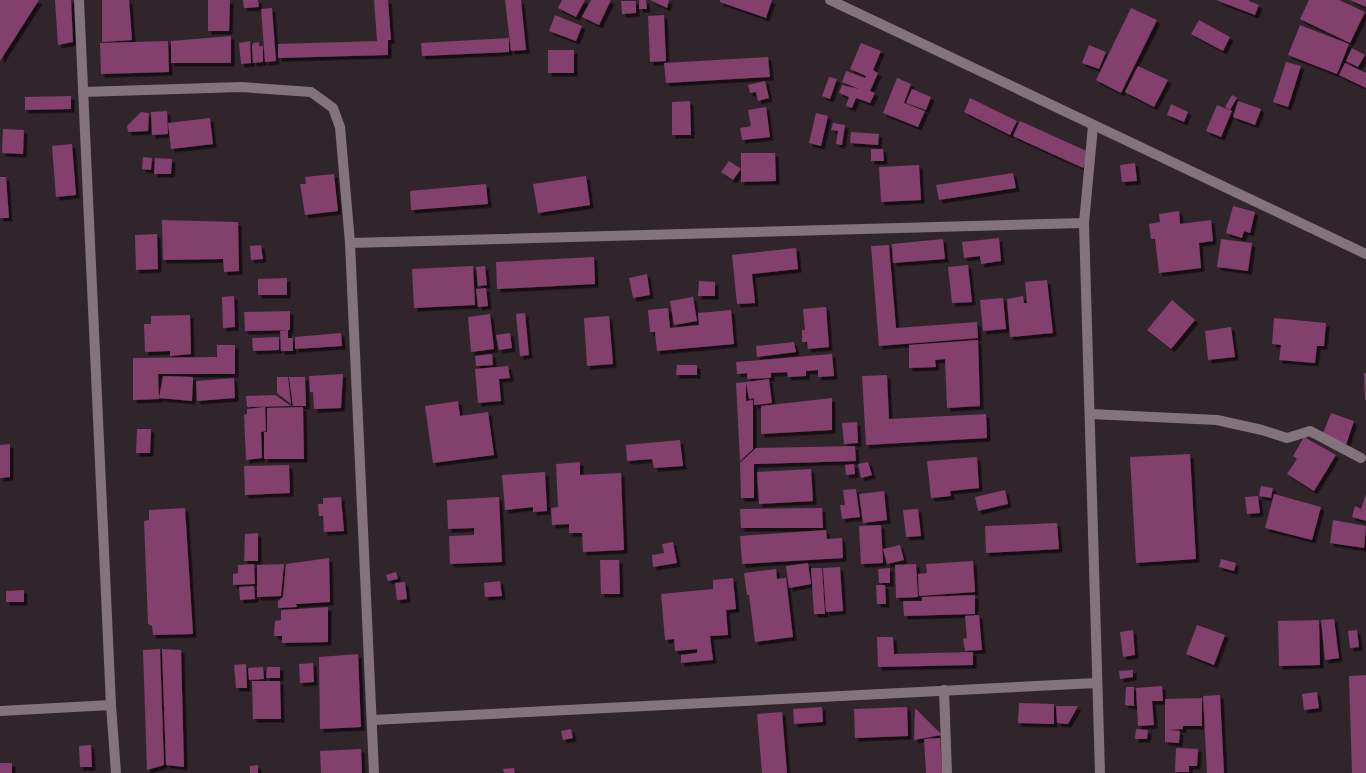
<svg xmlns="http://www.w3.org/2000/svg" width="1366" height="773" font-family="Merriweather,serif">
  <defs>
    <filter id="shadow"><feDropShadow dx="3.5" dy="3.5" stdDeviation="0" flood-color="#0009"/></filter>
  </defs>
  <rect width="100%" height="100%" fill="#31252c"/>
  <!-- building -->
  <g fill="#833f6c" filter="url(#shadow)">
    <polygon points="0,0 39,0 0,61"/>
    <polygon points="55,0 71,0 73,42 58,45"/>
    <polygon points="102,0 129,0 132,40 102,42"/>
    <polygon points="208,0 230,0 229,31 208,31"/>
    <polygon points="243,0 258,0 259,7 244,8"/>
    <polygon points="374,0 388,0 391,40 388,40 388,55 278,58 278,44 377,41"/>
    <polygon points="505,0 521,0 526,50 511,51"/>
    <polygon points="562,0 585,0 576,17 558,8"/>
    <polygon points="591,0 611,0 599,25 582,17"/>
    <polygon points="639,0 646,0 647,9 639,9"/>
    <polygon points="650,0 669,0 667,8"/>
    <polygon points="720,0 772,0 766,18 720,2"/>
    <polygon points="1216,0 1249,0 1249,1 1259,5 1255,15"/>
    <polygon points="1309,0 1339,0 1365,12 1350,43 1300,19"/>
    <polygon points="1350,0 1366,0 1366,7"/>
    <polygon points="621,1 636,1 636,13 622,14"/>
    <polygon points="272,8 276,61 265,62 261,9"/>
    <polygon points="1131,8 1157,20 1121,93 1096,80"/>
    <polygon points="555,15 582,26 576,41 549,31"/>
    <polygon points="664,15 666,61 650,62 648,16"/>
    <polygon points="1199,20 1230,37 1223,51 1191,34"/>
    <polygon points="1300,25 1349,44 1337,74 1288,55"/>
    <polygon points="231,36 231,63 171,63 171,41"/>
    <polygon points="509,38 509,52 422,56 421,43"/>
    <polygon points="168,41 169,72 101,74 100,43"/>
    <polygon points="250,41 251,63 241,64 239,43"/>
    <polygon points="259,42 259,46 263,46 263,62 253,63 252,47 253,43"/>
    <polygon points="861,43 881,51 873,70 878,73 870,91 875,93 870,103 856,98 852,108 846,106 849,97 839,93 842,85 859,89 842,82 846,71 865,78 866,76 850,69"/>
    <polygon points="1089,45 1106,52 1099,69 1082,63"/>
    <polygon points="1352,48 1365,55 1358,67 1346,61"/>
    <rect x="548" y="50" width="26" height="23"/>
    <polygon points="768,57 770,77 666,83 664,63"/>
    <polygon points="1286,62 1301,66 1288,107 1273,102"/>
    <polygon points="1345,63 1366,73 1366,88 1339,75"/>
    <polygon points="1138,66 1168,80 1154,107 1125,92"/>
    <polygon points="829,77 837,79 830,99 822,96"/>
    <polygon points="897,78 911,84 904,103 925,111 918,127 883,113"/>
    <polygon points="765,81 769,98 758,101 756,92 750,93 748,85"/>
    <polygon points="912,89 931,97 926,110 906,103"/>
    <polygon points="1232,95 1237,98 1230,110 1225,107"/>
    <polygon points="71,96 71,109 25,110 25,97"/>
    <polygon points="970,98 1017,121 1010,135 964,112"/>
    <polygon points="690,101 691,135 672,135 672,102"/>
    <polygon points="1238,101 1261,109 1255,125 1233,117"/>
    <polygon points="1171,104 1188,112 1184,122 1167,115"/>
    <polygon points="1217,105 1232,111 1221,137 1206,131"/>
    <polygon points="766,107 770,137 742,140 740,128 751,126 748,110"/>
    <polygon points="167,111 168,134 152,135 151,112"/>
    <polygon points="141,112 149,113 148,131 128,132 127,126"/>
    <polygon points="816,113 828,116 821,146 809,143"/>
    <polygon points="210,118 213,144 171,149 168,123"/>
    <polygon points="1020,121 1091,153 1083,168 1013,136"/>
    <polygon points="833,123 845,125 842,145 836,144 838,131 831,130"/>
    <polygon points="3,129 24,130 23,154 2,153"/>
    <polygon points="851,132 879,134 878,145 850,143"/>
    <polygon points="72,144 76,195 56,197 52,146"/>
    <polygon points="871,149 883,149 884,161 871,161"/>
    <polygon points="741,153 775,153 776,181 741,182"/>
    <polygon points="143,157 152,158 151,170 142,169"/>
    <polygon points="155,158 172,159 171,174 154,174"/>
    <polygon points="729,161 741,169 733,180 721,172"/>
    <polygon points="1135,163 1137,181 1122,182 1120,165"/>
    <polygon points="919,165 921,200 881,202 879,167"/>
    <polygon points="1013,173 1016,188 939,200 936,185"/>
    <polygon points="334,174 338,211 305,215 300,184 306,184 305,177"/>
    <polygon points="586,176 590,205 538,213 533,184"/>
    <polygon points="0,177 6,177 9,218 0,218"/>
    <polygon points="486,184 488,204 411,210 410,191"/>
    <polygon points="1233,206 1255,212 1250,233 1244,231 1242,238 1226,233"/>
    <polygon points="1179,211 1180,224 1211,220 1213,241 1199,243 1201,268 1159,273 1155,239 1151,239 1149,224 1160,222 1159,214"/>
    <polygon points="162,220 238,222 239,271 224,272 223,259 163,260"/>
    <polygon points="157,234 158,269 136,270 135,235"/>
    <polygon points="999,238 1001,261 981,264 980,256 964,258 962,242"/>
    <polygon points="943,239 945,259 893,263 892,244"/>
    <polygon points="1221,239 1252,243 1248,271 1217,267"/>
    <polygon points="261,245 263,259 251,260 250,246"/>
    <polygon points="889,245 896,328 977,322 978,338 879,346 871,246"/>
    <polygon points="796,248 798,269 752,274 755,303 737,304 732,255"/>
    <polygon points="594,257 595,284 497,289 496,262"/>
    <polygon points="968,265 972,302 952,303 948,267"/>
    <polygon points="473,266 475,305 414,308 412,269"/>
    <polygon points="485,266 487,285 478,286 476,267"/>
    <polygon points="647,274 650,295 633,298 629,278"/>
    <polygon points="287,278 287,295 258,295 258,279"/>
    <polygon points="1047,280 1053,333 1010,337 1007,299 1023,296 1024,303 1027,303 1025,282"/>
    <polygon points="699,281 715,282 715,296 698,296"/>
    <polygon points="486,288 488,306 478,307 476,289"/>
    <polygon points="234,296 235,327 223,328 222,297"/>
    <polygon points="693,297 697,321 674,325 670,301"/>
    <polygon points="1003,298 1006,329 983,331 980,300"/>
    <polygon points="1172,300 1195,320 1171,349 1147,330"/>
    <polygon points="826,307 829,347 808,349 807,342 802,342 802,330 805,330 803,309"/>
    <polygon points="668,308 670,328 699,325 698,313 731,310 734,344 657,351 655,332 650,332 648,310"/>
    <polygon points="290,311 290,330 245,331 244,312"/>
    <polygon points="525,313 529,355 520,356 516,314"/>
    <polygon points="490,314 494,349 471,352 468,317"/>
    <polygon points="190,315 191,354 170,356 170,351 145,352 144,324 151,324 151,316"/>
    <polygon points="609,316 613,364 587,366 584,318"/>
    <polygon points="1274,318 1326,323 1324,346 1317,346 1315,363 1279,360 1281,345 1272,344"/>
    <polygon points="1231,327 1235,357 1208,360 1205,331"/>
    <polygon points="288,330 288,338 293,338 293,351 281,351 280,331"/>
    <polygon points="341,333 342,346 295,349 295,337"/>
    <polygon points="510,333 512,348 499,350 496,335"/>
    <polygon points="279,337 279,350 253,351 252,338"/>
    <polygon points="978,340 980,406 947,408 945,359 935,360 936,367 909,368 909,345"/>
    <polygon points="794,342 796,352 757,357 756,346"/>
    <polygon points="217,345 235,345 235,374 158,374 159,399 133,400 133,358 217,357"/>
    <polygon points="492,354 493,365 476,366 475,356"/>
    <polygon points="832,354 834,376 818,377 818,370 806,371 806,376 788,377 787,372 771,373 771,378 747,379 747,373 737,374 736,362"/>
    <polygon points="677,365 697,365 697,375 676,375"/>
    <polygon points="508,366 510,378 499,379 501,401 478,403 475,369"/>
    <polygon points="1364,373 1366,373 1366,400 1365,400"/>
    <polygon points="343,374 341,408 314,409 313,392 310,392 309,376"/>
    <polygon points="887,375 889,419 986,414 987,438 866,445 862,376"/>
    <polygon points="163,376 193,377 192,401 159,398"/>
    <polygon points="277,377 288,377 291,404 277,393"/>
    <polygon points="289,377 305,377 306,406 293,406"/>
    <polygon points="234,378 235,398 197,401 196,381"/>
    <polygon points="769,379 772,403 754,405 754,398 749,399 746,382"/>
    <polygon points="746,382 746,401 753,400 753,449 740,461 736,383"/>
    <polygon points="275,395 291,406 247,407 246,396"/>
    <polygon points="832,398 832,430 761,434 761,406"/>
    <polygon points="458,401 460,416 488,412 494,455 433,463 425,406"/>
    <polygon points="265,407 266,431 261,432 262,458 246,460 244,415 247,414 247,409"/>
    <polygon points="303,407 304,459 264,459 264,432 267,432 267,408"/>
    <polygon points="1331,413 1354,421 1346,445 1322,436"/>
    <polygon points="857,422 858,443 844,444 842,423"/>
    <polygon points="137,429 151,429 150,453 136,453"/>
    <polygon points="1304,437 1336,455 1314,491 1287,474 1297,459 1293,456"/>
    <polygon points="680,440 683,466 654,468 652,459 627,461 626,445"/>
    <polygon points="10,444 10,477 0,478 0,445"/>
    <polygon points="855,446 856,461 754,464 754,498 741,498 740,463 756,448"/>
    <polygon points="1190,454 1196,559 1136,563 1130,457"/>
    <polygon points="977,457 979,488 950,491 951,496 931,498 927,461"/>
    <polygon points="580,462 580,475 621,473 624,550 583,552 582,533 569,533 569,524 552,525 551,508 558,507 556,464"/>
    <polygon points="868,462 872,475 861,478 858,464"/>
    <polygon points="854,464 855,474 846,475 845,465"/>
    <polygon points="289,465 290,493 245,495 244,466"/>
    <polygon points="811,469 813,501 759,504 757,472"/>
    <polygon points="545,472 547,511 533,512 533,507 505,510 502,475"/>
    <polygon points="1261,486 1273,488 1271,498 1259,496"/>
    <polygon points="856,489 860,517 842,519 840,505 845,505 843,490"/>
    <polygon points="1005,490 1008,504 978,511 975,497"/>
    <polygon points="884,491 887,520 863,523 859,494"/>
    <polygon points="1274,494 1321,507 1312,540 1265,528"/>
    <polygon points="1366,494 1366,521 1352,517 1355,506 1361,509"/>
    <polygon points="1258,496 1260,513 1247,514 1245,497"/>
    <polygon points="341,497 344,531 324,532 323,516 319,516 318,504 323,504 323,498"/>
    <polygon points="499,497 502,562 450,564 449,536 474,535 474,528 448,529 447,500"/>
    <polygon points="185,508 193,634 153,635 152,626 148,624 144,521 149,520 149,510"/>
    <polygon points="822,508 823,528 741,528 740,509"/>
    <polygon points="918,509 921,536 906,537 903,510"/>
    <polygon points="1333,520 1366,526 1364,548 1330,543"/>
    <polygon points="1057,523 1059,549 986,553 985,526"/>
    <polygon points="881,525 883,563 861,564 859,526"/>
    <polygon points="826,530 827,539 842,538 843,558 742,564 740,536"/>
    <polygon points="258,533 258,561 244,561 245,534"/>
    <polygon points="673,542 677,563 653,567 652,555 664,553 662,544"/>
    <polygon points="900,545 904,560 887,564 883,549"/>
    <polygon points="329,558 330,602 296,604 297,607 278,608 278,601 283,597 286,564"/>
    <polygon points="1221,559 1236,563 1234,571 1219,567"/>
    <polygon points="600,560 619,560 620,594 601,594"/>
    <polygon points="973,561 975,592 919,596 918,574 927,573 926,564"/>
    <polygon points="808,563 811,584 789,588 786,566"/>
    <polygon points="254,564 255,584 233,585 233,574 238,573 238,565"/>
    <polygon points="284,564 281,596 257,597 257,565"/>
    <polygon points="916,564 918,597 896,598 895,565"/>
    <polygon points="840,567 843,611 826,612 823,568"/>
    <polygon points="811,568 822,568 825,614 814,614"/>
    <polygon points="890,568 890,583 879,583 878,569"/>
    <polygon points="776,569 777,579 786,578 793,637 755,642 749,595 747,595 744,573"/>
    <polygon points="396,572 398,579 388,581 386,575"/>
    <polygon points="733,578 736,609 726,610 728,635 710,636 713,660 681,663 681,655 697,653 697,649 675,651 674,639 665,640 661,594 713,589 713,580"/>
    <polygon points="500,581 502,596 485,597 484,583"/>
    <polygon points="405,582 407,599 397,600 395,583"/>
    <polygon points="876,585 885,585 886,604 877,604"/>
    <polygon points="254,586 255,599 240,600 239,587"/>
    <polygon points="24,590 24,602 6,602 6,591"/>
    <polygon points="975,595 975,614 904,616 903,601 922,601 922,597"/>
    <polygon points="328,607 328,642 282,643 282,636 274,636 275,621 281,620 281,610"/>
    <polygon points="979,615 982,650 965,651 963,639 967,638 965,616"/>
    <polygon points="1334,619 1339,658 1325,660 1321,620"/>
    <polygon points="1319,620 1320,665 1279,666 1278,621"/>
    <polygon points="1197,625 1225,635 1214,665 1186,654"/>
    <polygon points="1133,630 1135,655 1123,657 1120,632"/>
    <polygon points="1357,630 1359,647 1350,648 1348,631"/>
    <polygon points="877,637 893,637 894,654 973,652 973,665 878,667"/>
    <polygon points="160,649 164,765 147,770 143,650"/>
    <polygon points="162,649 181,650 184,767 166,765"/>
    <polygon points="358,654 361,727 320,729 319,657"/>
    <polygon points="313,663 314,682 300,683 299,664"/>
    <polygon points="246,664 247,688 236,688 234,665"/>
    <polygon points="263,667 264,679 249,680 248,668"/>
    <polygon points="267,667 280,667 280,678 266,678"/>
    <polygon points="1133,670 1133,677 1120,679 1119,671"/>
    <polygon points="1366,675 1366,773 1352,773 1349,676"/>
    <polygon points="252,681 280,681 281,719 253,719"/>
    <polygon points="1162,686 1163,701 1152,701 1154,725 1138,726 1136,688"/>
    <polygon points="1126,687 1134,687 1134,706 1125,705"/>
    <polygon points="1317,692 1319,708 1304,710 1302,694"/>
    <polygon points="1220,695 1224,773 1207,773 1203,696"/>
    <polygon points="1202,698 1202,726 1183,726 1183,729 1169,730 1180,731 1179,743 1165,742 1165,699"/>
    <polygon points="1019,703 1054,704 1054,724 1018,723"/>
    <polygon points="1056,706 1078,706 1068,724 1057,723"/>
    <polygon points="822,707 823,722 794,724 793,709"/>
    <polygon points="907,707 908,736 855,738 854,709"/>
    <polygon points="915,708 942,735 914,740"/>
    <polygon points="782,712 787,773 762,773 757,714"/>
    <polygon points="571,729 573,738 563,740 561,731"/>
    <polygon points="1136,729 1148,730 1147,739 1135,739"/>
    <polygon points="940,738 942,773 926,773 924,739"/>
    <polygon points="91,745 92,767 80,767 79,746"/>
    <polygon points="1176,748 1198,749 1197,766 1189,766 1189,772 1175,772"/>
    <polygon points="361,749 362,773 321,773 320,751"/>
    <rect x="0" y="763" width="12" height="10"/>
    <polygon points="258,765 258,773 250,773 250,766"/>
    <polygon points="514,768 515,773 504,773 503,769"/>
  </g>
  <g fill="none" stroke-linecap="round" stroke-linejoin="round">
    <!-- minor -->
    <g stroke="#82737c" stroke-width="10">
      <polyline points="79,0 111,705 116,773"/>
      <polyline points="830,0 1366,254"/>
      <polyline points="83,92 241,87 311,92 333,108 340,127 350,243"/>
      <polyline points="1093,126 1084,223 1100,773"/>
      <polyline points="1090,414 1217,420 1262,430 1287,438 1310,431 1361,458"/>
      <polyline points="944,690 947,773"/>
      <polyline points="0,711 111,705"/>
      <polyline points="373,720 1096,683"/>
      <polyline points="374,773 350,243 1084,223"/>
    </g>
  </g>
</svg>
